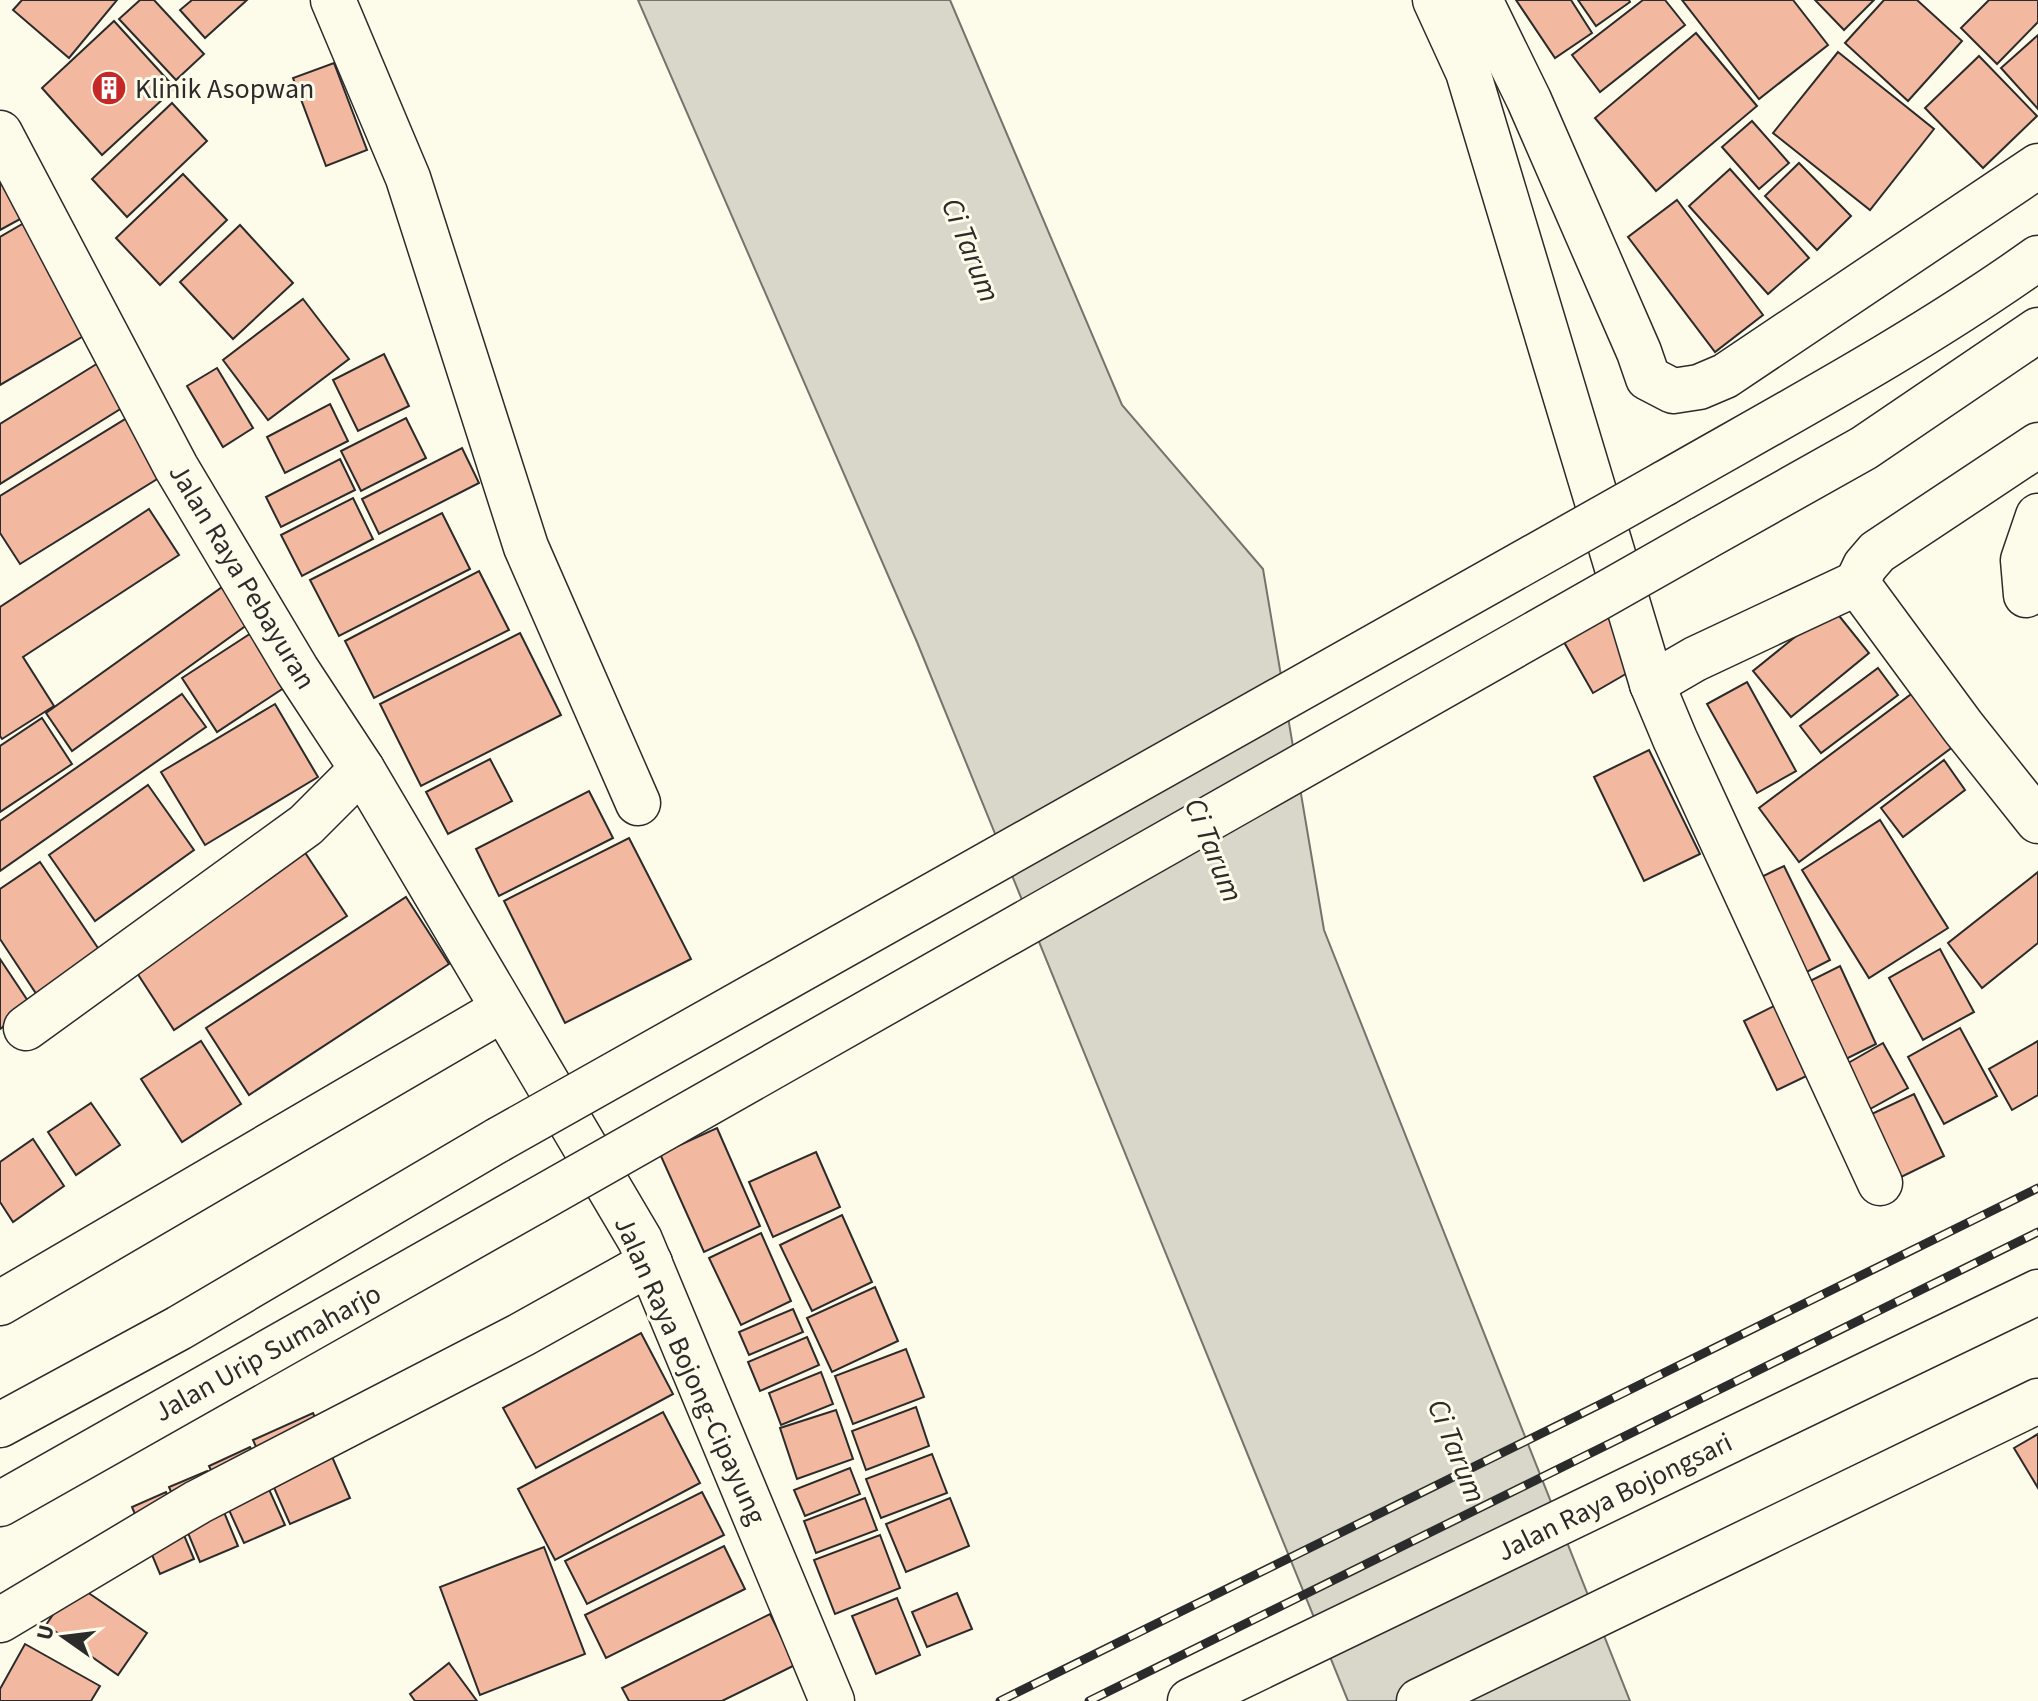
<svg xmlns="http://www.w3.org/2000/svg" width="2038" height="1701" font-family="'Source Sans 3',sans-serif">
  <rect width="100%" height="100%" fill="#fdfbea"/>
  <!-- water -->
  <polygon fill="#d8d7c9" stroke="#74746e" stroke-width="2" points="638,0 950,0 1122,405 1263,569 1324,930 1630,1701 1348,1701 917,642"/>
  <!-- building -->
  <g fill="#f2b8a0" stroke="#2b2b2b" stroke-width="2">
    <polygon points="22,0 117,0 69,58 13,10"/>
    <polygon points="140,0 154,0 204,54 176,80 119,19"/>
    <polygon points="192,0 247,0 205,38 180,10"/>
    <polygon points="1516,0 1571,0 1592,33 1555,58"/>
    <polygon points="1578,0 1629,0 1630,2 1596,26"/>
    <polygon points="1643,0 1665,0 1685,25 1600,92 1572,55"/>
    <polygon points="1682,0 1793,0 1828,45 1759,99"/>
    <polygon points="1815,0 1874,0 1844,30"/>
    <polygon points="1884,0 1917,0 1962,41 1908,101 1845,43"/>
    <polygon points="1989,0 2038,0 2038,22 1997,64 1961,28"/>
    <polygon points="114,21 175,88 102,155 42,88"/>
    <polygon points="1696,33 1757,106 1656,191 1595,118"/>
    <polygon points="2038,35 2038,109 2001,68"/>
    <polygon points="1838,52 1934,129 1870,210 1773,133"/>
    <polygon points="1979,56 2037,116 1983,168 1925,108"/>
    <polygon points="334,63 367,150 326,166 293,78"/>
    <polygon points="172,103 207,141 127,217 92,179"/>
    <polygon points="1752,121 1789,163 1759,189 1722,147"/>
    <polygon points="0,159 35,211 0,230"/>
    <polygon points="1799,163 1851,216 1817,250 1765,196"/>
    <polygon points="1730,169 1809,258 1768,294 1689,206"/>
    <polygon points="183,174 227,220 160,285 116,238"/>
    <polygon points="1677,200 1763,315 1715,352 1628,237"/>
    <polygon points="36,216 99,327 0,385 0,237"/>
    <polygon points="240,225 293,283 233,339 180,282"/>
    <polygon points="303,299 349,359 268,420 223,360"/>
    <polygon points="384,354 409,406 358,431 333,380"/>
    <polygon points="111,355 138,398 0,484 0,424"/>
    <polygon points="217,368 253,428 223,447 187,386"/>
    <polygon points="330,404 348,441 285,473 267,437"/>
    <polygon points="140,410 175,468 20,564 0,533 0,496"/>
    <polygon points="406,418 426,458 361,491 341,451"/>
    <polygon points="462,448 479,483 379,534 362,499"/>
    <polygon points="340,459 355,490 281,527 266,497"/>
    <polygon points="353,498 373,539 302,576 281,535"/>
    <polygon points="149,509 179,555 23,657 54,706 2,739 0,736 0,607"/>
    <polygon points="442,513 470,569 339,636 310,580"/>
    <polygon points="479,571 509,630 374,698 345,641"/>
    <polygon points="225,585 251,622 72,751 46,713"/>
    <polygon points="1832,607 1869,653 1791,717 1753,671"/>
    <polygon points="1613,614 1643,664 1593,693 1564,642"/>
    <polygon points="265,624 299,678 217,732 182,678"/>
    <polygon points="520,633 561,715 421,786 380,704"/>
    <polygon points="1878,668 1898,695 1821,753 1800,726"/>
    <polygon points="1747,682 1796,771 1757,793 1707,704"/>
    <polygon points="1914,692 1954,746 1799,862 1759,808"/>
    <polygon points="182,694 206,727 0,871 0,821"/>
    <polygon points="275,704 318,777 205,845 161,772"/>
    <polygon points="42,718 72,764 0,812 0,746"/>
    <polygon points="1649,750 1700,854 1644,881 1594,777"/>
    <polygon points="490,759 512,801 448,834 426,792"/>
    <polygon points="1944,760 1965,790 1903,837 1881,808"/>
    <polygon points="148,785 194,850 95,921 49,855"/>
    <polygon points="589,791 613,838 499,896 476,849"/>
    <polygon points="1880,820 1948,928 1869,978 1802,870"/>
    <polygon points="629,838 691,959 565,1023 504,901"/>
    <polygon points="300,845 347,916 174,1030 128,959"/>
    <polygon points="40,862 102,954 39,998 0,939 0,889"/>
    <polygon points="1784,866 1830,960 1793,979 1747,884"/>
    <polygon points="2038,872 2038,943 1982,988 1948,943"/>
    <polygon points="406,897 449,964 249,1095 206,1028"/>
    <polygon points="1940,949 1974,1012 1923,1040 1889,978"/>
    <polygon points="0,959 32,1007 0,1029"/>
    <polygon points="1840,966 1876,1044 1834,1065 1796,988"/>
    <polygon points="1786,1000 1819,1070 1777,1090 1744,1021"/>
    <polygon points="1960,1028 1997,1096 1944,1124 1908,1057"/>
    <polygon points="201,1041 241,1104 182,1142 141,1079"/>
    <polygon points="2038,1041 2038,1095 2012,1110 1989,1069"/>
    <polygon points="1883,1043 1908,1088 1861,1114 1836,1070"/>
    <polygon points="1914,1094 1944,1156 1889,1183 1859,1120"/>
    <polygon points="91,1103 120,1145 76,1175 48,1132"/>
    <polygon points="717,1128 760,1226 704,1252 660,1154"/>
    <polygon points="33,1139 64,1186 13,1222 0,1202 0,1162"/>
    <polygon points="816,1152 840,1207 773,1237 749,1182"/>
    <polygon points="842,1215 872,1282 812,1311 780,1245"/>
    <polygon points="761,1233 791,1301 741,1325 709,1258"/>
    <polygon points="875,1287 898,1341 832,1372 807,1318"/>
    <polygon points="793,1309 803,1332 749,1355 739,1332"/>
    <polygon points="641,1333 673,1394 536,1468 503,1408"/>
    <polygon points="807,1337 819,1365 760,1391 748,1362"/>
    <polygon points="906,1349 924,1397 853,1424 835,1376"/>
    <polygon points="821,1372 833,1404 781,1425 769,1393"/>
    <polygon points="916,1407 929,1446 866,1470 852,1431"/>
    <polygon points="836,1410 853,1459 797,1479 780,1428"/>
    <polygon points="663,1412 700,1483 555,1560 518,1489"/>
    <polygon points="313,1413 350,1498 290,1524 253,1440"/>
    <polygon points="2038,1434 2038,1488 2014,1448"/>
    <polygon points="250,1447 285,1525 244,1543 209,1466"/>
    <polygon points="932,1454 947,1493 881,1518 866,1479"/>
    <polygon points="850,1468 860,1494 805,1516 794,1490"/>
    <polygon points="207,1471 238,1546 200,1562 169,1487"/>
    <polygon points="166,1492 194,1559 160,1574 132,1507"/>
    <polygon points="702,1492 724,1535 587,1604 565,1561"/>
    <polygon points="865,1498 877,1530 816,1553 804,1521"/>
    <polygon points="950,1498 969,1546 906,1572 886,1524"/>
    <polygon points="880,1535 900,1588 835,1614 814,1560"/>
    <polygon points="724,1546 745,1589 606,1658 585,1615"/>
    <polygon points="544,1547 585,1654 480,1695 440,1587"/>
    <polygon points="74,1583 147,1633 118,1675 46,1625"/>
    <polygon points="957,1593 972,1629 927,1647 912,1612"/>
    <polygon points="897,1598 920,1655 876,1674 852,1616"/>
    <polygon points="770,1614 795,1665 722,1701 629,1701 622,1688"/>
    <polygon points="25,1644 100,1686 91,1701 0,1701 0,1689"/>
    <polygon points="449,1663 477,1701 415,1701 410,1694"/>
  </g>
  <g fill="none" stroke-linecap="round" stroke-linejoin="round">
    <defs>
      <g id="minor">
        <polyline points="333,0 408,178 526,547 638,803"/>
        <polyline points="1435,0 1468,72 1652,684 1675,739 1880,1183"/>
        <polyline points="1480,0 1529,100 1639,352 1648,378 1673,391 1699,387 1725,376 2038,166"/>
        <polyline points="0,133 176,467 297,670 362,769 640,1240 832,1701"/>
        <polyline points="2038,445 1877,552 1865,566 1857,583 1963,727 2038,821"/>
        <polyline points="2026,595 2023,560 2038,516"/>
        <polyline points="1652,684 1695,659 1857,583"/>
        <polyline points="26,1028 306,825 362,769"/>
        <polyline points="0,1303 503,1009"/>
        <polyline points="0,1620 198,1502 521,1335 650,1263"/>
        <polyline points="1190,1701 2038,1292"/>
        <polyline points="1419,1701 2038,1401"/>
      </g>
      <g id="highway">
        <path d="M 1665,483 C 1791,411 1920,342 2038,258"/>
        <polyline points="1702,539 1864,448 2038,330"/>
        <polyline points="0,1425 179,1328 498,1140"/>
        <polyline points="0,1504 534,1202"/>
      </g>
    </defs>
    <!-- minor casing -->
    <use href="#minor" stroke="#2b2b2b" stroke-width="47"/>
    <!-- highway casing -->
    <use href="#highway" stroke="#2b2b2b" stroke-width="47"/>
    <!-- minor -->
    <use href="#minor" stroke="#fdfbea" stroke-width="44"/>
    <!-- highway -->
    <use href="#highway" stroke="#fdfbea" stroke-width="44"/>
    <defs>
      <g id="rail">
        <polyline points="1000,1701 2038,1188"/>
        <polyline points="1089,1701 2038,1232"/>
      </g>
    </defs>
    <!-- rail casing -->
    <use href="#rail" stroke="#2b2b2b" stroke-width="9"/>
    <!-- rail -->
    <use href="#rail" stroke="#fdfbea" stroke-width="6" stroke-dasharray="18" stroke-linecap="butt"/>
    <defs>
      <g id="highway-bridge">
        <polyline points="498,1140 1665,483"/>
        <polyline points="534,1202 1702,539"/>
      </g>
    </defs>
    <!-- highway-bridge casing -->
    <use href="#highway-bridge" stroke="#2b2b2b" stroke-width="47" stroke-linecap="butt"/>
    <!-- highway-bridge -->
    <use href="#highway-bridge" stroke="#fdfbea" stroke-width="44"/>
  </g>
  <!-- icons -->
  <defs>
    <symbol id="building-disc" viewBox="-11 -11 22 22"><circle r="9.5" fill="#c62828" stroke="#fdfbea"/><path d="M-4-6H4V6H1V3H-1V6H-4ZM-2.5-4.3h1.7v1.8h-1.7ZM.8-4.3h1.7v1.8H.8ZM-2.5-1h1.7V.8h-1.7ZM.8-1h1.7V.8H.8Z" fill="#fff"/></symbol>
  </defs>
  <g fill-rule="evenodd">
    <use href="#building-disc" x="89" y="68" width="40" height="40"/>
  </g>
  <g text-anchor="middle" stroke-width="6" stroke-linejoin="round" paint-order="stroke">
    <!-- poi labels -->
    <g font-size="28" fill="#2b2b2b" stroke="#fdfbea" text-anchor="start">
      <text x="135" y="98">Klinik Asopwan</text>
    </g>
    <!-- street labels -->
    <g font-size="28" fill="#2b2b2b" stroke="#fdfbea">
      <text transform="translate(243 576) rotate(59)" y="10">Jalan Raya Pebayuran</text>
      <text transform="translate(267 1352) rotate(-29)" y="10">Jalan Urip Sumaharjo</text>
      <text transform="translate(691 1370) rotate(66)" y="10">Jalan Raya Bojong-Cipayung</text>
      <text transform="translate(1614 1496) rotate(-26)" y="10">Jalan Raya Bojongsari</text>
    </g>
    <!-- water labels -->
    <g font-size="30" font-style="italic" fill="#2b2b2b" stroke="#fdfbea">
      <text transform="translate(971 250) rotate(68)" y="10">Ci Tarum</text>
      <text transform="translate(1214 850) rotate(68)" y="10">Ci Tarum</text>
      <text transform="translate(1457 1451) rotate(68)" y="10">Ci Tarum</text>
    </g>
  </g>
  <!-- north arrow -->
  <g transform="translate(64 1637) rotate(284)" stroke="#fdfbea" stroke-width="6" paint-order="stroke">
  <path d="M0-6L14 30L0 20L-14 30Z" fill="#2b2b2b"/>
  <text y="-12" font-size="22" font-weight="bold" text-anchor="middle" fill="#2b2b2b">U</text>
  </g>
</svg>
